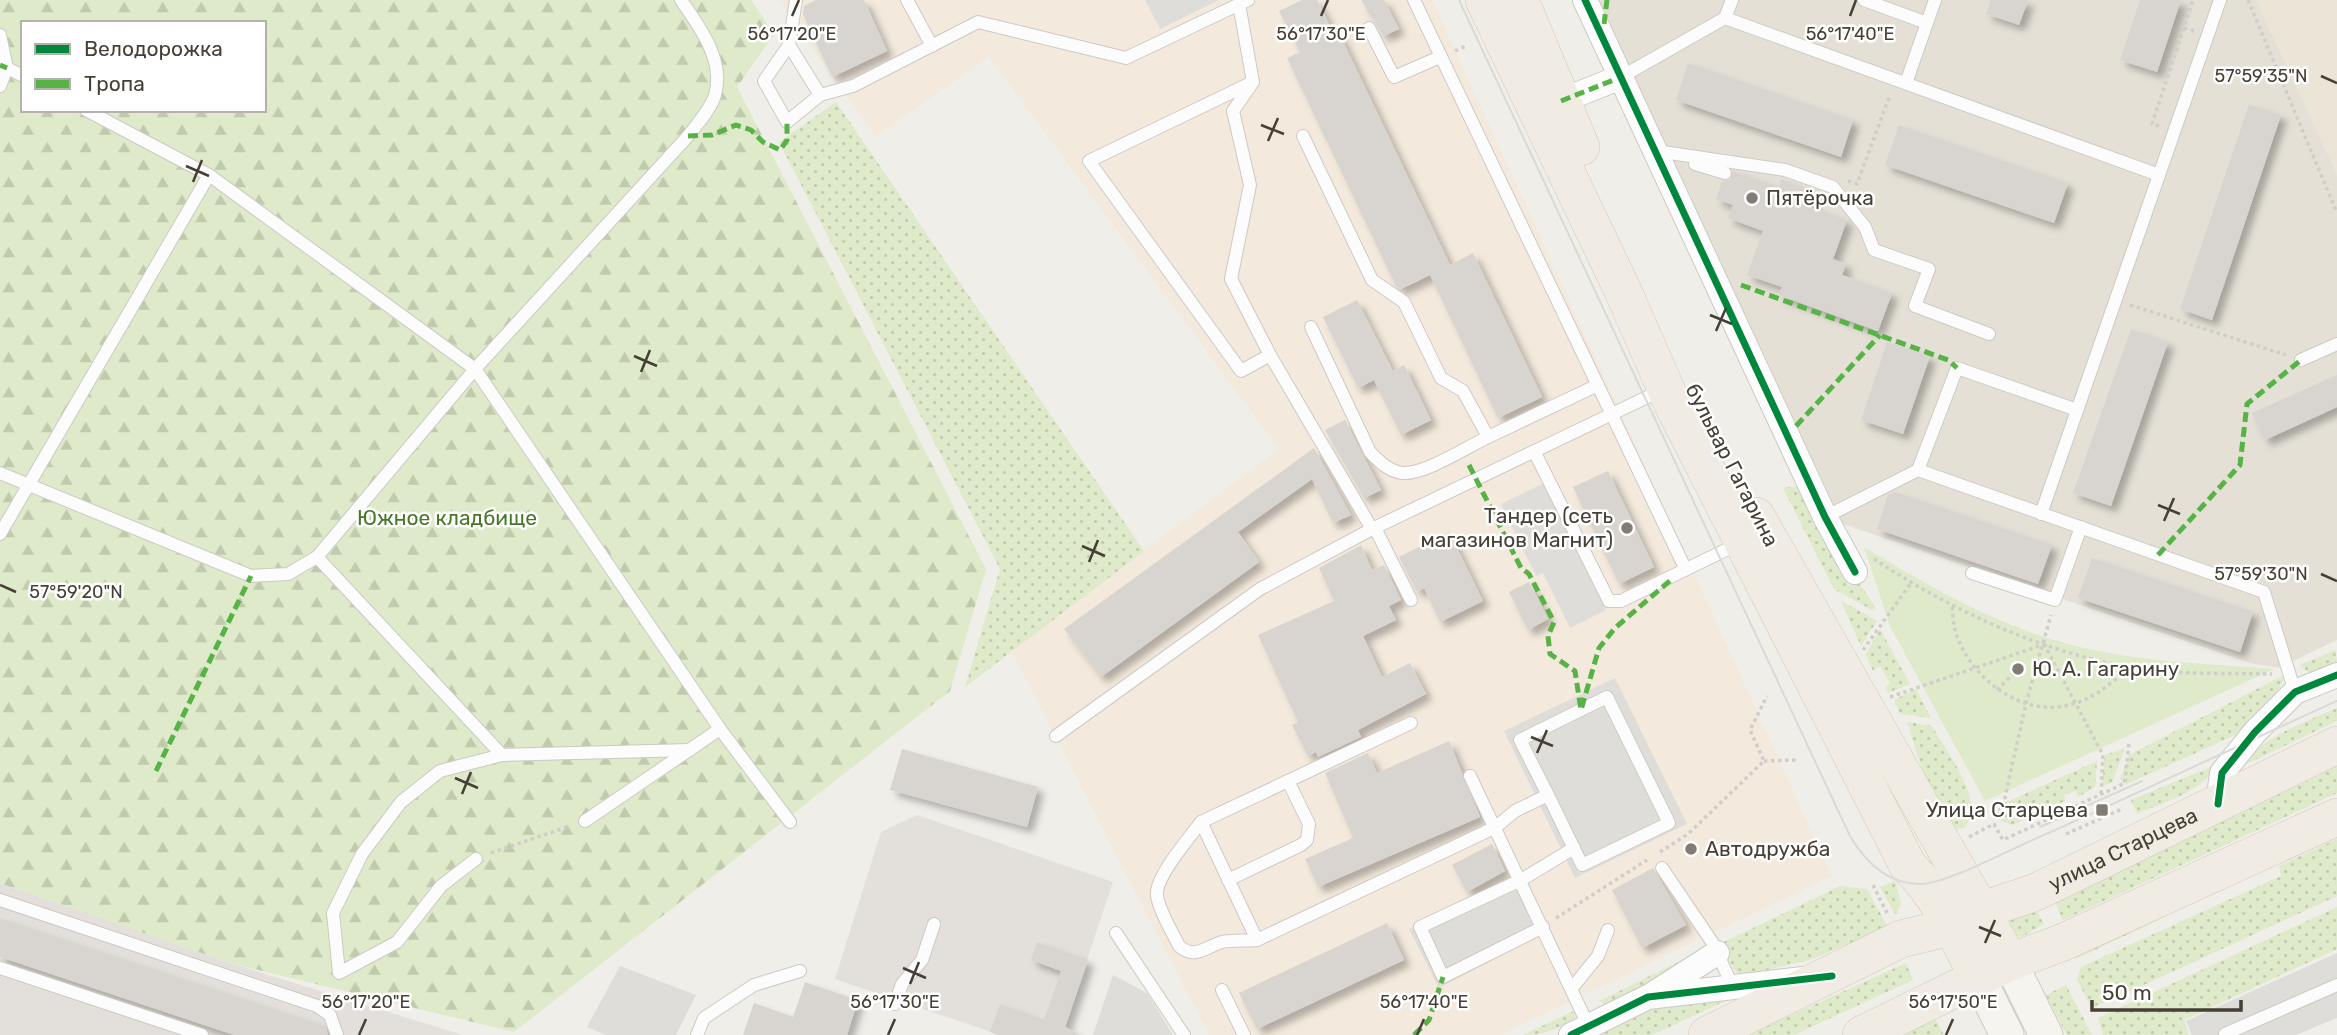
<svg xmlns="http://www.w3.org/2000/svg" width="2337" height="1035" font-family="Rubik,sans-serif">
  <defs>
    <pattern id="grass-dots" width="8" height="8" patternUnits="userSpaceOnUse" patternTransform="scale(1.75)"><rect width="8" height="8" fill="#deeac9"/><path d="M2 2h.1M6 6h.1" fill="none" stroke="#c0caad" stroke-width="1.8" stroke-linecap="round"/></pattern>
    <pattern id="forest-firs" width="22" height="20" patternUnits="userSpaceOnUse" patternTransform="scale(1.75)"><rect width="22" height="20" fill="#deeac9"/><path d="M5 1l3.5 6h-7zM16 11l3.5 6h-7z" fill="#c0caad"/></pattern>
    <filter id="shadow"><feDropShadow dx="6" dy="6" stdDeviation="3.5" flood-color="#0004"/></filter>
  </defs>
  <rect width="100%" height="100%" fill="#f0eee9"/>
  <!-- residential -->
  <polygon fill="#e4e0d6" points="1595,0 2337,0 2337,640 2279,668 2250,663 1843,524"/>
  <!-- commercial -->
  <polygon fill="#f3e9dc" points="778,0 1432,0 1832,876 1499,1035 1209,1035 1011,650 1279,449 989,57 876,136"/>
  <!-- industrial -->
  <g fill="#e3dfda">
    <polygon points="917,815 1113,882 1062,1035 1000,1035 835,979 881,832"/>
    <polygon points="0,883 233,964 463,1035 0,1035"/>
  </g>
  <!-- education -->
  <polygon fill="#ebe5d8" points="2256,0 2337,0 2337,175"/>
  <!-- grass -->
  <g fill="url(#grass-dots)">
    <polygon points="836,102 1144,551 965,687 1000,569 779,142"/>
    <polygon points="1802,486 1848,585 1859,583 1876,608 1874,611 1834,589 1783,488"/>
    <polygon points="1842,601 1877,621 1861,646 1841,601"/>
    <polygon points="1880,629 1910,684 1888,693 1885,688 1890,683 1880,666 1873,671 1866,654"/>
    <polygon points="2335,650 2337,662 2310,674 2300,665"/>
    <polygon points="2286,674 2277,693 2244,731 2125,785 2120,779 2129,755"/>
    <polygon points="1916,689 1931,718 1900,714 1894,700"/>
    <path d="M 2337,708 L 2337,721 L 2238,768 C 2263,736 2301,724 2337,708 Z"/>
    <path d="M 1907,722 L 1932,726 C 1946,751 1988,804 1964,828 L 1957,829 C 1929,803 1919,757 1907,722 Z"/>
    <polygon points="2125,748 2112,783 2102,786 2105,755"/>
    <polygon points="2097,761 2095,787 2078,797 2076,791 2064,795 2065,801 2013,825 1995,819 2000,805"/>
    <path d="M 2218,764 C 2203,792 2164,802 2137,814 L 2131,800 Z"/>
    <polygon points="2337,767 2337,793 2063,920 2054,900"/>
    <polygon points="2337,839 2337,896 2109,1001 2093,1007 2090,1005 2077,979 2081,967 2281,876 2279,866"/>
    <polygon points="1895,881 1901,902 1896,916 1880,887"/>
    <polygon points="1840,886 1867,889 1888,927 1810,960 1738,976 1721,947 1724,942"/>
    <path d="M 2032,903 L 2044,924 L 2022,937 C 2008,934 2008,927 2006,914 Z"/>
    <polygon points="2337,907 2337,949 2184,1020 2189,1035 2103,1035 2098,1018"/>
    <polygon points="2169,915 2076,959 2071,949 2125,927"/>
    <polygon points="1701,951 1701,956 1614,1003 1605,1004 1599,1001"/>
    <polygon points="1906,963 1913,980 1794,1035 1747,1035"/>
    <polygon points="2066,985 2092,1035 2067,1035 2046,995"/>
    <polygon points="1732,998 1652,1035 1595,1035 1651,1009"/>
    <path d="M 1576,1010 L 1575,1019 C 1558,1029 1543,1035 1523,1035 Z"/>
    <polygon points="1933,1015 1944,1035 1892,1035"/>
  </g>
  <!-- forest -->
  <path fill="url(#forest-firs)" fill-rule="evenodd" d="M 0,0 L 751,0 L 774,34 L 737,87 L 986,569 L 950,691 L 514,1032 L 233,964 L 0,883 ZM 23,23 L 264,23 L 264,110 L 23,110 Z"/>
  <!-- green -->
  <path fill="#deeac9" d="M 1864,547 C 1924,583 1983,618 2051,639 C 2123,662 2200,663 2274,669 L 1985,801 L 1890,626 Z"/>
  <!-- parking -->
  <g fill="#dfddd9">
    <polygon points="1145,0 1219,0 1160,29"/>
    <polygon points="1544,483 1606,610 1570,628 1543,573 1536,576 1501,504"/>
    <polygon points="1615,678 1687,824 1575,878 1504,731"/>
    <polygon points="1511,877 1541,935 1439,988 1409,929"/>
    <polygon points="2337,953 2337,1018 2296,1035 2192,1035 2186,1021"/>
    <polygon points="620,966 696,995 676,1035 606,1035 587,1027"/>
    <polygon points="1113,975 1147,993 1173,1035 1093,1035"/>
  </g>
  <!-- building -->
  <g fill="#d8d5d0" filter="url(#shadow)">
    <polygon points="816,0 864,0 887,51 832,77 803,14 804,6"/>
    <polygon points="1302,0 1317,0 1335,36 1339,33 1450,265 1473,253 1542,397 1498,418 1430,275 1401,289 1396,286 1287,58 1300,52 1279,11"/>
    <polygon points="1361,0 1384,0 1399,29 1383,36"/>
    <polygon points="1991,0 2028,0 2019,25 1986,14"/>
    <polygon points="2140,0 2181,0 2157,72 2120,60"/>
    <polygon points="1688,63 1853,120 1841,157 1676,100"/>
    <polygon points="2249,104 2281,115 2212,320 2180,309"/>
    <polygon points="1899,125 2068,183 2054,223 1885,165"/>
    <polygon points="1733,171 1779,187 1781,179 1816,192 1811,207 1847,220 1833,259 1846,264 1842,275 1892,293 1878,331 1779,295 1782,287 1747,275 1763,231 1728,218 1733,205 1716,199 1722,181 1730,180"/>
    <polygon points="1357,300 1393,371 1404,365 1431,420 1401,435 1374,380 1358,388 1323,317"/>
    <polygon points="2131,329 2168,342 2111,506 2073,493"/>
    <polygon points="1887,342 1930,356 1903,434 1861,420"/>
    <polygon points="2337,375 2337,407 2265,440 2252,413"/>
    <polygon points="1345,420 1381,490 1364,498 1325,430"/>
    <polygon points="1314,448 1351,515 1333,523 1312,479 1238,532 1259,562 1101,677 1064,629"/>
    <polygon points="1608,471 1654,567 1619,584 1573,487"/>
    <polygon points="1895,492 2052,545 2038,584 1877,529 1888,495"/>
    <polygon points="1449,532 1483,601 1440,622 1424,588 1417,592 1399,557"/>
    <polygon points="1361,545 1372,570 1384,565 1401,600 1389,606 1396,620 1363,636 1382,677 1410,663 1426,694 1358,730 1361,737 1318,757 1316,752 1308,756 1292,725 1298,722 1258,635 1334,601 1319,568"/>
    <polygon points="2092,558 2253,612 2240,652 2078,598"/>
    <polygon points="1529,582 1548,619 1528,630 1509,592"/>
    <polygon points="1449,741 1480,817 1318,887 1305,859 1353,838 1325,773 1368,753 1377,773"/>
    <polygon points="902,749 1038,787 1027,827 890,790"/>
    <polygon points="1492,844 1505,871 1467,892 1452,865"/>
    <polygon points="1653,868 1686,925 1642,948 1612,890"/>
    <polygon points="0,918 325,1026 328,1035 234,1035 0,957"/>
    <polygon points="1387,923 1404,960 1257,1029 1239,993"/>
    <polygon points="1037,942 1088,960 1065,1027 1080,1035 1000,1035 990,1032 1000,1004 1044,1020 1061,971 1031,960"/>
    <polygon points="805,982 858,1000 847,1035 743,1035 754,1003 793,1017"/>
  </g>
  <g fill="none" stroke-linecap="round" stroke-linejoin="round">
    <defs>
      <g id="service">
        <polyline points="796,0 789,45 820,95 853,86 978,22 1126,58 1248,0"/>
        <polyline points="907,0 932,46"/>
        <polyline points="1414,0 1685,568"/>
        <polyline points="1864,0 1927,23"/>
        <polyline points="1239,4 1253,82 1233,111 1250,185 1231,279 1270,355 1241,371 1089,161 1253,82"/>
        <polyline points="1725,18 1732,0"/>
        <polyline points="1369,28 1394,77 1440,57"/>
        <polyline points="0,35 7,68 0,86"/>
        <polyline points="789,45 764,81 787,122 820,95"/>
        <polyline points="7,68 23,76"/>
        <polyline points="1621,77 1725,18 2159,175"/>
        <polyline points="1906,83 1935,0"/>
        <polyline points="86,110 209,175 475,369 720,729 790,822"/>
        <polyline points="1303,136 1372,280 1404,302 1441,378 1463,391 1488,437 1598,385"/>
        <polyline points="1656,151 1785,170 1833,187 1865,227 1874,250 1929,269 1915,306 1989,334"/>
        <polyline points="1695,164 1725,173"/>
        <path d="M 1311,327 L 1370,452 C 1379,461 1388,471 1402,473 C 1424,475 1467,447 1488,437"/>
        <polyline points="1270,355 1372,529"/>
        <polyline points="2301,360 2337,344"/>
        <polyline points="1534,451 1609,601 1621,601 1740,543"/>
        <polyline points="1918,470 1957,368 2077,410"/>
        <path d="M 0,473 L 251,576 L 288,574 L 317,557 L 475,369 L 688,136 C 697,124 711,109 715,95 C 725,59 699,27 681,0"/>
        <polyline points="2041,514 2220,0"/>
        <polyline points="1825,517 1918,470 2264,592 2295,692"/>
        <polyline points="1375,528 1411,600"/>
        <polyline points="0,534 209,175"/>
        <polyline points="317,557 502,755"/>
        <polyline points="1972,573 2055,600 2081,527"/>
        <polyline points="1411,723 1201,822 1257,940 1496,827 1515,811 1548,795 1582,865 1669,823 1607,697 1520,740 1548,795"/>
        <polyline points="1056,736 1260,589 1372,529 1662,390"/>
        <polyline points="1470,776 1589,1027"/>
        <polyline points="585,821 720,729"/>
        <path d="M 1201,822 C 1190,837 1154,878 1157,896 C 1160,913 1172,931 1179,946 C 1195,960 1205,947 1222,942 C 1232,940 1246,941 1257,940"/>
        <polyline points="476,859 441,886 397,942 339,973 333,913 362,854 401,802 440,771 502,755 690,750"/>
        <polyline points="1662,868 1712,942 1733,987"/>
        <polyline points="1228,880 1301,845 1307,840 1309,824 1288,781"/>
        <polyline points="0,900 317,1006 330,1015 337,1035"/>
        <polyline points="1543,927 1443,977 1420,927 1521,880 1574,848"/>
        <polyline points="1116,933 1184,1035"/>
        <polyline points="0,968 202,1035"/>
        <polyline points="1572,988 1598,956 1608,930"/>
        <polyline points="1222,990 1244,1035"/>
        <polyline points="895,1004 902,984 922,960 934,924"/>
        <polyline points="2225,1034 2337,985"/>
        <polyline points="697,1035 704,1018 754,985 800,971"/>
      </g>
      <g id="minor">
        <polyline points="1585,0 1825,517 1855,572"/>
        <polyline points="1561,101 1621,77"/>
        <polyline points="2218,804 2222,773 2255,732 2295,692 2337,675"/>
        <polyline points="1653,994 1717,953"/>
        <polyline points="1571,1035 1648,997 1803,979"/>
      </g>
      <g id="secondary">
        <polyline points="2010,962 2046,1035"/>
        <polyline points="1979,979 2007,1035"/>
      </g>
      <g id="primary">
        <path d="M 1484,0 L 1623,291 L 1672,403 L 1908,866 C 1939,895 1959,941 1979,979"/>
        <polyline points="1520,0 1581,147"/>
        <polyline points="1756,516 2010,962"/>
        <path id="s1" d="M 1707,1035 L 1901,939 L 1951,927 L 1980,911 L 2036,892 L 2337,745"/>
        <polyline points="1861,1035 2010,962 2061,943 2337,817"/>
      </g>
    </defs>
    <!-- service casing -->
    <use href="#service" stroke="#cccac5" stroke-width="14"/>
    <!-- minor casing -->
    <use href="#minor" stroke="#cccac5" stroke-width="26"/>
    <!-- secondary casing -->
    <use href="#secondary" stroke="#cfcbc0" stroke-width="35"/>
    <!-- primary casing -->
    <use href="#primary" stroke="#d2c9b6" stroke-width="38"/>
    <!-- path -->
    <g stroke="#d1ceca" stroke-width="3.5" stroke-dasharray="3.5 3.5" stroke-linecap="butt">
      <polyline points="2248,0 2337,213"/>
      <polyline points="2184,28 2195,31"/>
      <polyline points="1455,51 1466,46"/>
      <polyline points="2159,126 2152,124 2193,0"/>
      <polyline points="1848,181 1857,184 1890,95"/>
      <polyline points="2130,305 2286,355"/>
      <path d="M 1874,559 C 1951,610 2037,650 2128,667 C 2175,675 2225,673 2272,674"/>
      <path d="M 1952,607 C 1953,618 1954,630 1958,639 C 1976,683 2027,720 2076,703 C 2097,696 2113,682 2129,667"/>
      <polyline points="2044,644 2103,755 2101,795"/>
      <polyline points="1863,650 1911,583"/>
      <polyline points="1997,690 2018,669"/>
      <polyline points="1890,697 2042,645"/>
      <polyline points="1764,761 1797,760"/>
      <polyline points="2003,806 2026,703 2051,615"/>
      <polyline points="2066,834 2122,809"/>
      <polyline points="1969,837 1994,824 2003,840 2125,783 2129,742"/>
      <polyline points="1660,852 1688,834 1764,761 1750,730 1767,696"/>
      <polyline points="491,853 570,826"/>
      <polyline points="1873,885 1888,915"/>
      <polyline points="1556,918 1647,860"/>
    </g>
    <!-- service -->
    <use href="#service" stroke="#fdfcfc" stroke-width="12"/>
    <!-- minor -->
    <use href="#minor" stroke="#fdfcfc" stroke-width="24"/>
    <!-- secondary -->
    <use href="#secondary" stroke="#f6f4ee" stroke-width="33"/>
    <!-- primary -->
    <use href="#primary" stroke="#f1ece3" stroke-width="37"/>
    <!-- tram -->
    <g stroke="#d9d9d8" stroke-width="2">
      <path d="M 1459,0 L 1850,836 C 1866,863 1889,885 1922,884 C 1948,882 2001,854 2026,843 C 2130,797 2233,748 2337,701"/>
      <polyline points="2040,827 2142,781"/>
    </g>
    <!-- quiet -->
    <g stroke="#57b346" stroke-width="5" stroke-dasharray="10 5" stroke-linecap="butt">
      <polyline points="1604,24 1607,0"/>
      <polyline points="0,65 7,68"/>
      <polyline points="1561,101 1621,77"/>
      <polyline points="688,136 712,135 736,125 751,130 763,142 780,150 787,140 787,122"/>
      <polyline points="1741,285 1948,360 1957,368"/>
      <polyline points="1796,426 1880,335"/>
      <polyline points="1469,465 1521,568 1529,574 1554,622 1548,636 1550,654 1575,671 1581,710 1599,648 1615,628 1672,579"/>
      <polyline points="2158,555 2240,465 2247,404 2301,360"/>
      <polyline points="156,771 251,576"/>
      <polyline points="1414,1035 1429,1020 1443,977"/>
    </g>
    <defs>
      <g id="cycleway">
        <polyline points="1585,0 1825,517 1855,572"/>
        <polyline points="2218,804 2222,773 2255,732 2295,692 2337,675"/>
        <polyline points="1571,1035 1648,997 1832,976"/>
      </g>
    </defs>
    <!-- cycleway casing -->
    <use href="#cycleway" stroke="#fff" stroke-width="11"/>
    <!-- cycleway -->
    <use href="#cycleway" stroke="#00873e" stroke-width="7"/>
  </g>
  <!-- ticks -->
  <path fill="none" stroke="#463f35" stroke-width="2.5" d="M 792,16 L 799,0M 1321,16 L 1328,0M 1850,16 L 1856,0M 2321,76 L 2337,83M 1261,125 L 1284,134M 1268,141 L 1278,118M 186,166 L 209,176M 193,182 L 202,160M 1710,315 L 1732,324M 1716,331 L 1726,308M 634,356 L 657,366M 641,372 L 650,350M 2158,505 L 2180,514M 2164,521 L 2174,498M 1082,546 L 1105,556M 1089,562 L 1098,540M 2321,574 L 2337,581M 0,585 L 16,592M 1531,737 L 1553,746M 1537,753 L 1547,730M 455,778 L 478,788M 462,794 L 471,772M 1979,927 L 2001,936M 1985,943 L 1995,920M 903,968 L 926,978M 910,984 L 919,962M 359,1035 L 366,1019M 888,1035 L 895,1019M 1417,1035 L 1424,1019M 1946,1035 L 1953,1019"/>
  <!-- markers -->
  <g fill="#827c74" stroke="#fff" stroke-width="2.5">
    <circle cx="1752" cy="198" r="7"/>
    <circle cx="1627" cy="528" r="7"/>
    <circle cx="2018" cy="669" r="7"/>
    <rect x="2095" y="803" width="14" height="14" rx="3.5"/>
    <circle cx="1691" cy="849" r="7"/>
  </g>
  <g text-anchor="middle" stroke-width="5" stroke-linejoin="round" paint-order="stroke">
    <!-- poi labels -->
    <g font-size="21" fill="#463f35" stroke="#fff" text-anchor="start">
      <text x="1766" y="205">Пятёрочка</text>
      <text x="1613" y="523" text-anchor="end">Тандер (сеть<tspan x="1613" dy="24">магазинов Магнит)</tspan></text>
      <text x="2032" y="676">Ю. А. Гагарину</text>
      <text x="2088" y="817" text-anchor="end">Улица Старцева</text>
      <text x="1705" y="856">Автодружба</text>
    </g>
    <!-- street labels -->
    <g font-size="21" fill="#463f35" stroke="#fff">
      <text transform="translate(1732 465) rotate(63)" y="7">бульвар Гагарина</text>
      <text dy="7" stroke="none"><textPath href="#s1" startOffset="457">улица Старцева</textPath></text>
    </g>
    <!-- park labels -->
    <g font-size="21" fill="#487728" stroke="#fff">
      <text x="447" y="525">Южное кладбище</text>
    </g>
  </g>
  <g font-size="18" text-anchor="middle" fill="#463f35" stroke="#fff" stroke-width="5" stroke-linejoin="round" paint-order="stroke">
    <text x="792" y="40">56°17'20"E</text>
    <text x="1321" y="40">56°17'30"E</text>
    <text x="1850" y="40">56°17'40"E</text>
    <text x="2261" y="82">57°59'35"N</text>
    <text x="2261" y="580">57°59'30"N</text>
    <text x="76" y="598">57°59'20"N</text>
    <text x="366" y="1008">56°17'20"E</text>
    <text x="895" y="1008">56°17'30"E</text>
    <text x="1424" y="1008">56°17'40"E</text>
    <text x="1953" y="1008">56°17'50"E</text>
  </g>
  <!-- legend -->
  <rect x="21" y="21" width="245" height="91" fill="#ffffff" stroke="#b5b2ae" stroke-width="2"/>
  <rect x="35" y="44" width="35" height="10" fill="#00873e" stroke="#b5b2ae" stroke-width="2"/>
  <text x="84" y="56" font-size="21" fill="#463f35">Велодорожка</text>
  <rect x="35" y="79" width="35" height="10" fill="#57b346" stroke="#b5b2ae" stroke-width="2"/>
  <text x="84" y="91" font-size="21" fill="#463f35">Тропа</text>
  <!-- scale -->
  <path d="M2092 1000v10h149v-10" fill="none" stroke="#463f35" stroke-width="3.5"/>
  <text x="2102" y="1000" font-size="21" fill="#463f35" stroke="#ffffff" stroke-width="5" paint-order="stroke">50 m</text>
</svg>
